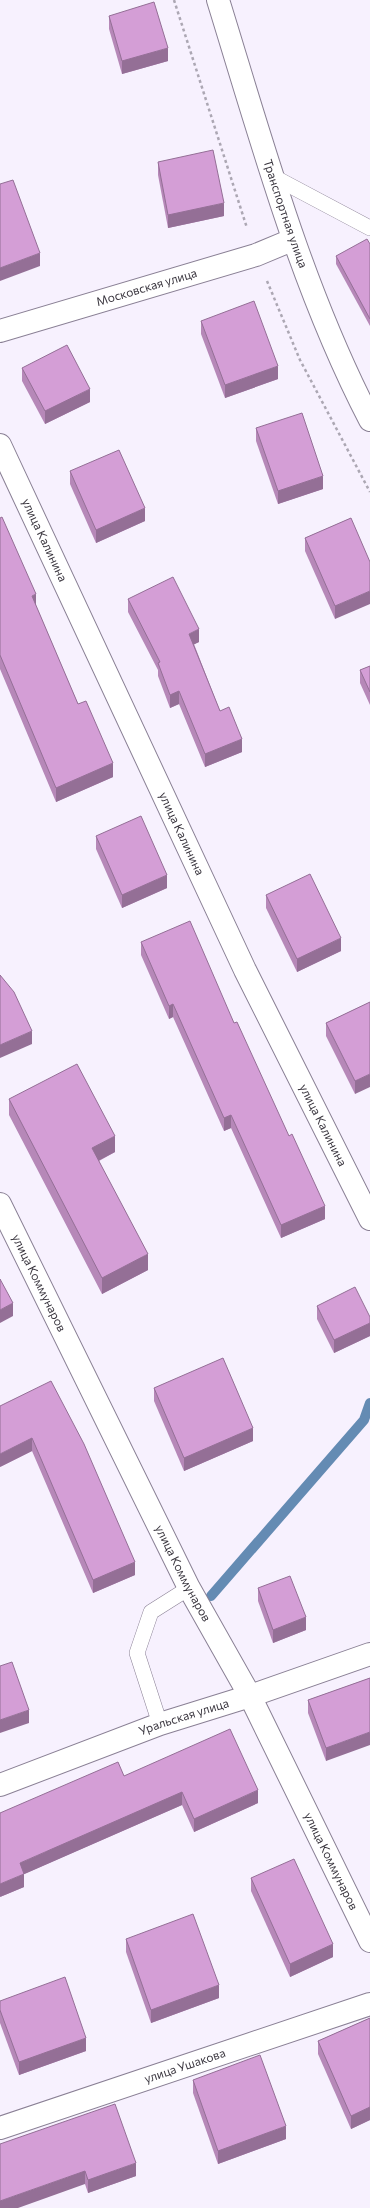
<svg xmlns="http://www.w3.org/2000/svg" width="370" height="2208" font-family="Commissioner,sans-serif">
  <rect width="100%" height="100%" fill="#f7f1fe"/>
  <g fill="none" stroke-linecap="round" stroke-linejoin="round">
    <!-- stream -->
    <polyline stroke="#648bb3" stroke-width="10" points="211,1596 364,1420 370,1403"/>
    <defs>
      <g id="service">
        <polyline points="272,176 370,228"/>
        <polyline points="160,1724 137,1653 151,1612 189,1588"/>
      </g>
      <g id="minor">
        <path id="s1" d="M 0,331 L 256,255 L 292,240"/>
        <path id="s2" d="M 0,445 L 245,970 L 370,1219"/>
        <path id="s3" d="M 0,1204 L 189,1588 L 250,1696 L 370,1941"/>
        <path id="s4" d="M 0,2128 L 370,2004"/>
      </g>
      <g id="tertiary">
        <path id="s5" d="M 0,1785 L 160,1724 L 250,1696 L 370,1654"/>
      </g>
      <g id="secondary">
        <path id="s6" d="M 218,0 C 262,142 301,287 370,420"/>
      </g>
    </defs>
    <!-- service casing -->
    <use href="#service" stroke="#8a8095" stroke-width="16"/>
    <!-- minor casing -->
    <use href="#minor" stroke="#8a8095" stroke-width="24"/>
    <!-- tertiary casing -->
    <use href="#tertiary" stroke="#8a8095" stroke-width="24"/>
    <!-- secondary casing -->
    <use href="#secondary" stroke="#8a8095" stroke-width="24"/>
    <!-- path -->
    <g stroke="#aca7b3" stroke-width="2.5" stroke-dasharray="3 3" stroke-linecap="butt">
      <polyline points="174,0 247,228"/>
      <polyline points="267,281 300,360 370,492"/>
    </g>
    <!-- service -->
    <use href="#service" stroke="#fff" stroke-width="15"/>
    <!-- minor -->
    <use href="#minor" stroke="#fff" stroke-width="22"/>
    <!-- tertiary -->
    <use href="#tertiary" stroke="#fff" stroke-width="22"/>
    <!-- secondary -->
    <use href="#secondary" stroke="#fff" stroke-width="22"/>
  </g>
  <!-- wall -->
  <g fill="#b688b8">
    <polygon points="109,16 168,61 122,74 109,29"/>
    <polygon points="158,162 224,216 168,228 158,175"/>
    <polygon points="370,244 370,326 336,264 336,256"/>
    <polygon points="201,321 278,379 225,398 201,334"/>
    <polygon points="22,368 90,402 45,424 22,381"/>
    <polygon points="256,428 323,489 278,504 256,441"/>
    <polygon points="70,471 145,521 96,543 70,484"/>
    <polygon points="0,518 36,606 78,704 113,777 56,802 0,669"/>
    <polygon points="351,518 335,619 305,551 305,538"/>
    <polygon points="128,599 199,642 194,644 220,711 242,752 205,767 179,704 170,708 158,676 158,670 128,612"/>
    <polygon points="370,666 370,705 360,683 360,670"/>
    <polygon points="96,836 167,888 122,908 96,849"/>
    <polygon points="266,895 341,951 297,972 266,908"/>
    <polygon points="141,942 234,1023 325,1219 281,1238 231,1128 224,1131 173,1017 169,1019 141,955"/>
    <polygon points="370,1002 355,1094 326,1036 326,1023"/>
    <polygon points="9,1099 115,1152 99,1161 148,1270 102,1294 9,1115"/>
    <polygon points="317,1306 370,1317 370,1336 334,1353 317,1319"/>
    <polygon points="51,1381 135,1575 93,1593 32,1451 0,1467"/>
    <polygon points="154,1388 253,1441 184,1471 154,1401"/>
    <polygon points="258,1588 306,1630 273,1643 258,1601"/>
    <polygon points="370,1678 326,1761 308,1713 308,1700"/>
    <polygon points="124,1776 258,1803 194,1832 182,1805 24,1874 24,1887 0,1897"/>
    <polygon points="251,1878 333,1957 290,1977 251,1891"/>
    <polygon points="126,1939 219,1998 151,2023 126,1952"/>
    <polygon points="0,2001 86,2051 19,2075 0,2023"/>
    <polygon points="370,2018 370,2120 351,2129 318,2054 318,2041"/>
    <polygon points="193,2080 286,2139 218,2164 193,2093"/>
    <polygon points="0,2144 136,2176 88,2193 85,2184"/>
  </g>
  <!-- shaded-wall -->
  <g fill="#946f96">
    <polygon points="168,48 168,61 122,74 122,61"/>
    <polygon points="224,203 224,216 168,228 168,215"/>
    <polygon points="40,253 40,266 0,281 0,268"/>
    <polygon points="278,366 278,379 225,398 225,385"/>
    <polygon points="90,389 90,402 45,424 45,411"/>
    <polygon points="323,476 323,489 278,504 278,491"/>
    <polygon points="145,508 145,521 96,543 96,530"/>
    <polygon points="370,591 370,604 335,619 335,606"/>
    <polygon points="36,594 36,608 32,596"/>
    <polygon points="199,629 199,642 189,647 189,634"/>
    <polygon points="179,691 179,704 170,708 170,695"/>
    <polygon points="242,739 242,752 205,767 205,754"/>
    <polygon points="113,763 113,777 56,802 56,788"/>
    <polygon points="167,875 167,888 122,908 122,895"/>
    <polygon points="341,938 341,951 297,972 297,959"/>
    <polygon points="173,1004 173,1017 169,1019 169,1006"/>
    <polygon points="32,1031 32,1044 0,1058 0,1045"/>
    <polygon points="370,1074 370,1087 355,1094 355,1081"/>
    <polygon points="231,1115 231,1128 224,1131 224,1118"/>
    <polygon points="115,1136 115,1152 92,1164 92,1148"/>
    <polygon points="325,1206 325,1219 281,1238 281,1225"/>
    <polygon points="148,1254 148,1270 102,1294 102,1278"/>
    <polygon points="13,1303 13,1316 0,1323 0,1310"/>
    <polygon points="370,1323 370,1336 334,1353 334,1340"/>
    <polygon points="253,1428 253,1441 184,1471 184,1458"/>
    <polygon points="32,1438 32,1451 0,1467 0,1454"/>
    <polygon points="135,1562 135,1575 93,1593 93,1580"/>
    <polygon points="306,1617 306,1630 273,1643 273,1630"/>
    <polygon points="29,1710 29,1723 0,1733 0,1720"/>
    <polygon points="370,1732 370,1745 326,1761 326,1748"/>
    <polygon points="258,1790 258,1803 194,1832 194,1819"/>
    <polygon points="182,1792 182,1805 20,1876 20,1863"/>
    <polygon points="24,1874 24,1887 0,1897 0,1884"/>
    <polygon points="333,1944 333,1957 290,1977 290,1964"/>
    <polygon points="219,1985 219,1998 151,2023 151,2010"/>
    <polygon points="86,2038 86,2051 19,2075 19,2062"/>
    <polygon points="370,2107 370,2120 351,2129 351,2116"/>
    <polygon points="286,2126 286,2139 218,2164 218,2151"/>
    <polygon points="136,2163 136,2176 88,2193 88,2180"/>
    <polygon points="85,2171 85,2184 18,2208 0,2208 0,2201"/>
  </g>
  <!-- building -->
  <g fill="#d49ed6" stroke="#946f96">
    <polygon points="154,2 168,48 122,61 109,16"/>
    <polygon points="213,150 224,203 168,215 158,162"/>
    <polygon points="13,180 40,253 0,268 0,184"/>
    <polygon points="367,239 370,244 370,319 336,256"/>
    <polygon points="254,301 278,366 225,385 201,321"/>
    <polygon points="67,345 90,389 45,411 22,368"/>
    <polygon points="302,413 323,476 278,491 256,428"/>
    <polygon points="119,450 145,508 96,530 70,471"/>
    <polygon points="2,517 36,594 32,596 78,704 86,701 113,763 56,788 0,655 0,518"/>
    <polygon points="351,518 370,562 370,591 335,606 305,538"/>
    <polygon points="173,577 199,629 189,634 220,711 229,707 242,739 205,754 179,691 170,695 158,663 160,662 128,599"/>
    <polygon points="370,666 370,692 360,670"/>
    <polygon points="141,816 167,875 122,895 96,836"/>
    <polygon points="310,874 341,938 297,959 266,895"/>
    <polygon points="190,921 234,1023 237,1022 289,1136 292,1134 325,1206 281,1225 231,1115 224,1118 173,1004 169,1006 141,942"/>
    <polygon points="0,975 14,992 32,1031 0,1045"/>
    <polygon points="370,1002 370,1074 355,1081 326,1023"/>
    <polygon points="77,1064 115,1136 92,1148 148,1254 102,1278 9,1099"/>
    <polygon points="0,1279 13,1303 0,1310"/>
    <polygon points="355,1287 370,1317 370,1323 334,1340 317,1306"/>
    <polygon points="223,1358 253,1428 184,1458 154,1388"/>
    <polygon points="51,1381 84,1444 135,1562 93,1580 32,1438 0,1454 0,1406"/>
    <polygon points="290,1576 306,1617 273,1630 258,1588"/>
    <polygon points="12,1662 29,1710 0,1720 0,1666"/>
    <polygon points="370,1678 370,1732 326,1748 308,1700"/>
    <polygon points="230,1729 258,1790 194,1819 182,1792 20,1863 24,1874 0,1884 0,1813 118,1762 124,1776"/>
    <polygon points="294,1859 333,1944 290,1964 251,1878"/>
    <polygon points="193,1914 219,1985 151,2010 126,1939"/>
    <polygon points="65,1977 86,2038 19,2062 0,2010 0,2001"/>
    <polygon points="370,2018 370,2107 351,2116 318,2041"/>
    <polygon points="260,2055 286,2126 218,2151 193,2080"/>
    <polygon points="115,2104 136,2163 88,2180 85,2171 0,2201 0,2144"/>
  </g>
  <g text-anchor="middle" stroke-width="3" stroke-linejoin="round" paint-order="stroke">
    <!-- street labels -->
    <g font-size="12" fill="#3a363f" stroke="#f7f1fe">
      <text dy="4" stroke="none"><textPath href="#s6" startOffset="224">Транспортная улица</textPath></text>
      <text dy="4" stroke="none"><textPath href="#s1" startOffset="153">Московская улица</textPath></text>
      <text dy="4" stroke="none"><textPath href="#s2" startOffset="105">улица Калинина</textPath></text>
      <text dy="4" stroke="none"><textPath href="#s2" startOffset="429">улица Калинина</textPath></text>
      <text dy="4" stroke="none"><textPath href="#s2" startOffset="753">улица Калинина</textPath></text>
      <text dy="4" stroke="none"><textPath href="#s3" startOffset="88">улица Коммунаров</textPath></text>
      <text dy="4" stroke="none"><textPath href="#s3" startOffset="412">улица Коммунаров</textPath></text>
      <text dy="4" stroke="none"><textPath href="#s5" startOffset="196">Уральская улица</textPath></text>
      <text dy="4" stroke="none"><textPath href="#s3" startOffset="736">улица Коммунаров</textPath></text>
      <text dy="4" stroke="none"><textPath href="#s4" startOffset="195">улица Ушакова</textPath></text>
    </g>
  </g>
</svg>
